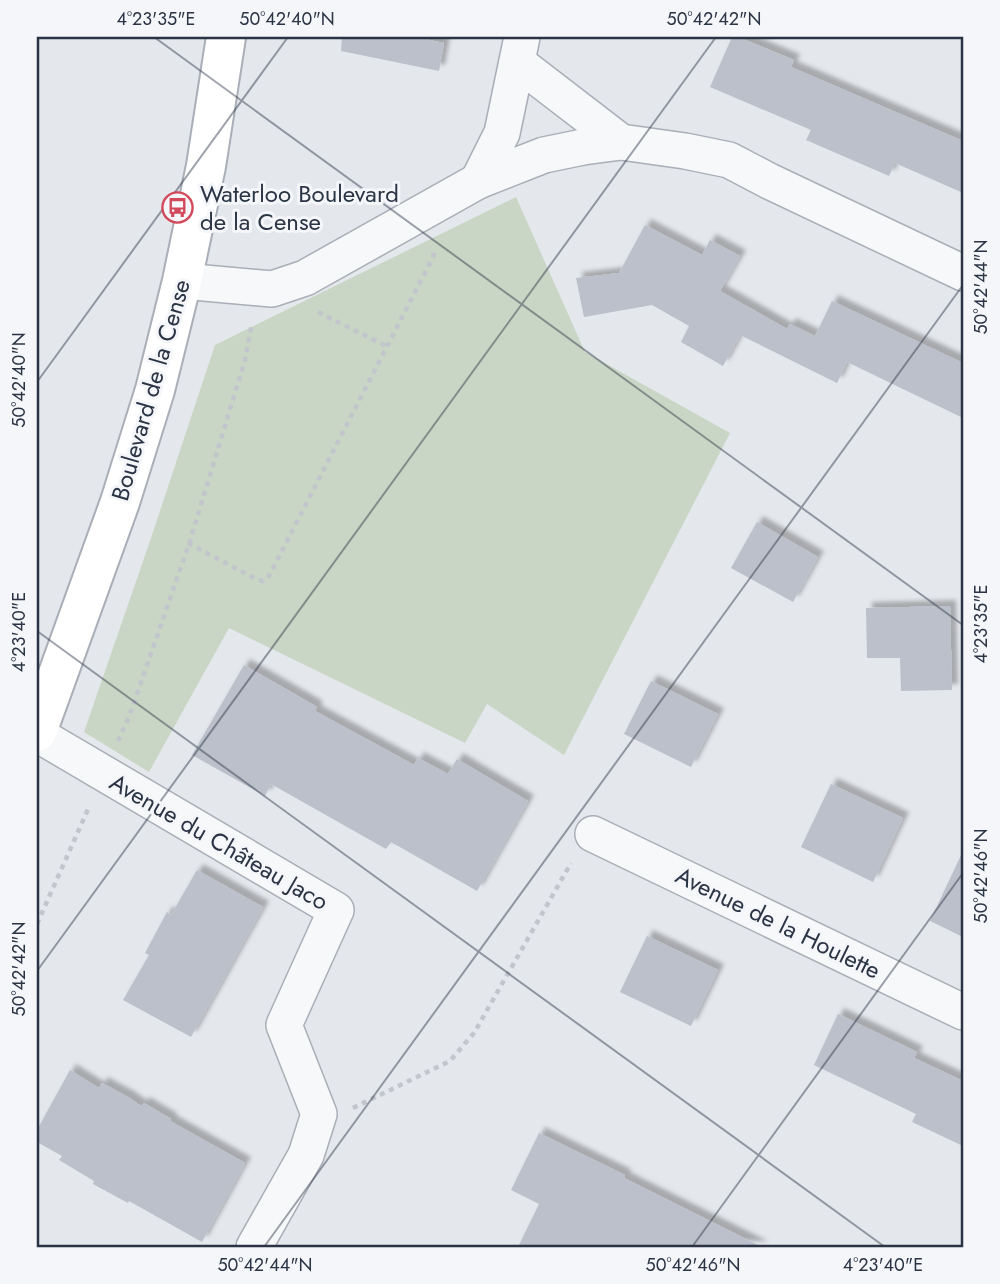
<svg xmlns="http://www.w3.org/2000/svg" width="1000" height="1284" font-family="Jost,sans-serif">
  <defs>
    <filter id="shadow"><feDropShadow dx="6" dy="-6" stdDeviation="2" flood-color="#0004"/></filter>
  </defs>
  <rect width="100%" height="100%" fill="#e4e7ec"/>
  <!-- green -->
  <polygon fill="#c9d6c5" points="516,197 585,352 730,433 564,755 487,704 465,743 229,628 149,772 84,732 150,541 215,345"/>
  <!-- building -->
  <g fill="#bbc0ca" filter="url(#shadow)">
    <polygon points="342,37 415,37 444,43 439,71 341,51"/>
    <polygon points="732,37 738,37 794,60 791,67 963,141 963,193 895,163 889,176 806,140 811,130 710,87"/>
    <polygon points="645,225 702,255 710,240 740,256 720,291 787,329 790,324 815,336 832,301 963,363 963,418 847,362 837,383 740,335 723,366 681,342 689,326 652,305 584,317 576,278 619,273"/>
    <polygon points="757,522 818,557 793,602 731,568"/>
    <polygon points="950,606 952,690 901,691 900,658 867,658 866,608"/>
    <polygon points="244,665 317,707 315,711 414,765 418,758 448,774 457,759 528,801 477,891 391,842 386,849 271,784 265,796 192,755"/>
    <polygon points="651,681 718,714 691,767 624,734"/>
    <polygon points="831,784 903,818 873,882 801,847"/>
    <polygon points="963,851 963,937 930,921"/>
    <polygon points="197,870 263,907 191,1037 123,1000 149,955 145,953 167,912 171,915"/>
    <polygon points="647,936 718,970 691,1026 620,992"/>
    <polygon points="838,1014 917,1052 914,1058 963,1081 963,1146 912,1122 916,1114 814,1065"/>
    <polygon points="70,1070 99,1088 102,1083 128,1097 141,1106 144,1103 171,1119 170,1121 245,1163 202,1242 129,1201 128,1203 93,1184 94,1181 59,1160 62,1156 37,1142 37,1130"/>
    <polygon points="539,1133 625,1175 624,1178 762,1247 518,1247 539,1204 511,1190"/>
  </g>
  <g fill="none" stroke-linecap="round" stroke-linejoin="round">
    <defs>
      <g id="minor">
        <polyline points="517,62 621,142 685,151 729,160 769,181 963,273"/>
        <polyline points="478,181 502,133 522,37"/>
        <polyline points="182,281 272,289 305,278 478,181 544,155 583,147 621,142"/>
        <polyline points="37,734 336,910 284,1025 319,1114 306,1155 254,1247"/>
        <polyline points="593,834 963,1012"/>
      </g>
      <polyline id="secondary" points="37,732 120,502 155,390 182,281 206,166 226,37"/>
    </defs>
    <!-- minor casing -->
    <use href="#minor" stroke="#a9aeb7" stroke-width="38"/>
    <!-- secondary casing -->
    <use href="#secondary" stroke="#a9aeb7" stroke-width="42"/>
    <!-- path -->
    <g stroke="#c2c5cb" stroke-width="4.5" stroke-dasharray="5 5" stroke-linecap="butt">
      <polyline points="318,312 386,346"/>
      <polyline points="188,543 258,580 263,581 269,576 433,257 435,248"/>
      <polyline points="118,741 129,717 189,544 245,360 252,323"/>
      <polyline points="37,924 89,807"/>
      <polyline points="353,1108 450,1061 474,1033 571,863"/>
    </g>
    <!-- minor -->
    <use href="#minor" stroke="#f7f8fa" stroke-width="35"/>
    <!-- secondary -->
    <use href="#secondary" stroke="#fff" stroke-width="38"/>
  </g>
  <!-- ticks -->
  <path fill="none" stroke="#2b3445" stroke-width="2" stroke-opacity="0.45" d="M 154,37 L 963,625M 37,382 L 288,37M 37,631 L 885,1247M 37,971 L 716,37M 264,1247 L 963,285M 692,1247 L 963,873"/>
  <!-- icons -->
  <defs>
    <symbol id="bus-ring" viewBox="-11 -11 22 22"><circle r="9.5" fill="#f4f6f9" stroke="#d1495b" stroke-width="1.5"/><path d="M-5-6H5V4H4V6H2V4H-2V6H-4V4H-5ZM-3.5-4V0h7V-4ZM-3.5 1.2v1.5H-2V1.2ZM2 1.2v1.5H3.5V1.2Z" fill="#d1495b"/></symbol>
  </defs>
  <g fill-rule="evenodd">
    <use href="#bus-ring" x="160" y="190" width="35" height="35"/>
  </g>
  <g text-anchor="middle" stroke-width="6" stroke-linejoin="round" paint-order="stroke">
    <!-- poi labels -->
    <g font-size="24" fill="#2b3445" stroke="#f4f6f9" text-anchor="start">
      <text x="200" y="202">Waterloo Boulevard<tspan x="200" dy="28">de la Cense</tspan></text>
    </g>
    <!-- street labels -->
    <g font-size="24" fill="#2b3445" stroke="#f4f6f9">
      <text transform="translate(151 390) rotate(-74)" y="8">Boulevard de la Cense</text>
      <text transform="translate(219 842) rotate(30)" y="8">Avenue du Château Jaco</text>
      <text transform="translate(778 923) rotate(26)" y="8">Avenue de la Houlette</text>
    </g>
  </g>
  <!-- border -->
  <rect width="1000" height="1284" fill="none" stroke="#f4f6f9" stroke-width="77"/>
  <rect x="38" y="38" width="924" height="1208" fill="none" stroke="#2b3445" stroke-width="2.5"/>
  <g font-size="18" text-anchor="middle" fill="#2b3445">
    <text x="156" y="25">4°23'35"E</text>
    <text x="287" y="25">50°42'40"N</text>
    <text x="714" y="25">50°42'42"N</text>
    <text transform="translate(981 287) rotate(-90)" y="6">50°42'44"N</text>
    <text transform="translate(19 380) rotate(-90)" y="6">50°42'40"N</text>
    <text transform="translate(981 624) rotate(-90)" y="6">4°23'35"E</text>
    <text transform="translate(19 632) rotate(-90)" y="6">4°23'40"E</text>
    <text transform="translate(981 876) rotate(-90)" y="6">50°42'46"N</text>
    <text transform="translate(19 969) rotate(-90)" y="6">50°42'42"N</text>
    <text x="265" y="1271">50°42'44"N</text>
    <text x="693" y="1271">50°42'46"N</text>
    <text x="883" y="1271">4°23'40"E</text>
  </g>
</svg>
